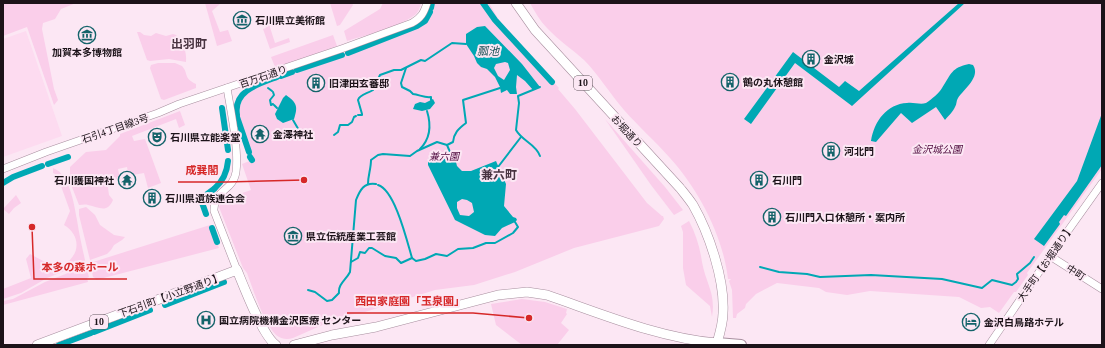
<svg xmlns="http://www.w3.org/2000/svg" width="1105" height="348" font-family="'Source Serif 4','Noto Sans JP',serif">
  <rect width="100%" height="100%" fill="#fce7f4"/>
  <!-- built -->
  <polygon fill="#fddbf0" points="26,31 62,136 3,157 3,39"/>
  <!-- green -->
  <g fill="#faceea">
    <polygon points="3,3 76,3 61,9 55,19 43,23 42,29 54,89 58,100 54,105 27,27 3,36"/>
    <polygon points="205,3 221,3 212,11 220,32 228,30 232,41 217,46"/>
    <polygon points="330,3 352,3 353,5 340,25 337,26"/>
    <path d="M 383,3 L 421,3 C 420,7 419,11 416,14 C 404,25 364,36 347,41 L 344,31 L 380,9 Z"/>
    <path d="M 433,3 L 489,3 L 499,20 L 513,38 L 559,88 L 558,89 L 575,109 L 647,203 L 662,216 L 663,216 L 664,219 L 659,226 L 574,248 L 515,272 L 474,285 L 435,290 L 365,312 L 343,316 L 293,338 C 287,340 281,339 276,335 C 264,324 253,289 247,273 L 243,268 L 219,207 L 222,200 L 251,190 L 242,164 L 252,160 L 236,111 L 238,101 L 246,91 L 259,84 L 345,54 L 417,27 C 427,21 431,14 433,3 Z"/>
    <path d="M 530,3 L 1102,3 L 1102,169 L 1027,273 L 1028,275 L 1016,292 L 1014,292 L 999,313 L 990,307 L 981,308 L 959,297 L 870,291 L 847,295 L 826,292 L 819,288 L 777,283 L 756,294 L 746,304 L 745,308 L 737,314 L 736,318 L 733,318 L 732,290 L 729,281 L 731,279 L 728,279 C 723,236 699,190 670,158 C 655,141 638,126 624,110 C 610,94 599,75 584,60 C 572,49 558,40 547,28 C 540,21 535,12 530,3 Z"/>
    <polygon points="268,21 275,43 289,38 290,42 270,49 263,29 266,28 264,23"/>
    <path d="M 137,32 L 140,32 L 144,35 L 151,36 L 156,33 L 166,36 L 173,34 L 176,35 C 183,43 187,51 186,62 L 169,59 L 150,61 L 147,60 Z"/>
    <polygon points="333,35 337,46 287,64 275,67 271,57"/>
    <path d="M 158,63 L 175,63 L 182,66 C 189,74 183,78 196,84 L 196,88 L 164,100 L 161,99 L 150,68 L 151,65 Z"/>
    <path d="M 180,111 L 185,125 L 179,128 L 176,119 L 132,136 L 134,141 L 145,139 L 161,183 L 148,188 L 144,173 L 127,176 L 126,173 L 128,172 L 127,167 L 118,169 L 119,174 L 120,174 L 121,176 L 117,177 L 117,179 L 107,181 L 109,195 L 113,200 C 107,214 99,207 88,205 C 85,204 82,205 79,205 L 70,182 L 70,167 L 86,152 L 106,150 L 120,136 L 120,134 Z"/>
    <polygon points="605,119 665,187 683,210 674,215 651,185"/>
    <path d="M 53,168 C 70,174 74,204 77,220 C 79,233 82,247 85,260 L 85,263 L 47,278 L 21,293 L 3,299 L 3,289 L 31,278 L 26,259 L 30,254 L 45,262 L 43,267 C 72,273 90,241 64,225 L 70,211 L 57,175 L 53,173 Z"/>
    <polygon points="16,195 21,203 14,208 9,214 3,209"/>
    <polygon points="86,207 95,215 100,225 114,235 125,237 122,240 114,245 111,250 107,254 90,260 79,215 79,209"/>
    <path d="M 689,221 C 696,234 700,248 702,262 C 706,284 716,293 712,317 L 710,306 L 686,285 L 683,268 L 683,232 L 681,226 Z"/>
    <polygon points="210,225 219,248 96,280 95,278 93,277 90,263"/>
    <polygon points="86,266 89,277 87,278 88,282 3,305 3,301 13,299 45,282"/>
    <polygon points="522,299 545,302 567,309 566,313 567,314 561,323 569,330 557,345 522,345 496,325 491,304"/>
  </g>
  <!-- water -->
  <g fill="#00a8b4" fill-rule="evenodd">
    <polygon points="959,3 965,3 852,106 795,63 751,124 744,119 793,52 839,87 845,81 859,91"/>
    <path d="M 485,26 L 522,64 L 540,87 L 533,90 L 525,81 L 517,75 L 516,87 L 517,94 L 510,94 L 507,90 L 501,93 L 500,87 L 495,77 L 487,69 L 481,67 L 477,63 L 474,56 L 466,44 L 466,34 L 477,27 ZM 505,62 L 508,63 L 510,70 L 504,80 L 498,76 L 494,68 L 496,64 Z"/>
    <path d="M 969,64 L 973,65 C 981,77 964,89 958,98 C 956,101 957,104 955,107 C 953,112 948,116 945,120 L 936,107 L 912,123 L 901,113 L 876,142 L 871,141 C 874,121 887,104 907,103 C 914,102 920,105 926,103 C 932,99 939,93 942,88 C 952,73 951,68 969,64 Z"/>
    <path d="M 286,95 C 297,103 298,106 294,119 L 283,123 L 277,119 L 275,114 L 283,98 Z"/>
    <polygon points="433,99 435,103 430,109 422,111 413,109 415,104 420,102 425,103"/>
    <polygon points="1102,113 1102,165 1066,216 1064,215 1059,222 1060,224 1044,246 1034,239 1077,181"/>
    <path d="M 446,152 L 454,154 L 457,166 L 462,171 L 471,171 L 496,161 L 506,184 L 504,206 L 513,217 L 516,218 L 517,220 L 515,222 L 502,228 L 495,236 L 485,235 L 455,220 L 428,165 L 428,161 L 429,158 ZM 462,199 L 467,200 L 472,203 L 474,212 L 469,216 L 460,215 L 457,208 L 457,202 Z"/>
  </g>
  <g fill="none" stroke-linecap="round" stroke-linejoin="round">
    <!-- stream -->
    <g stroke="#00a8b4" stroke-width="2">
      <path d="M 406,68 L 401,83 L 402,87 L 410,91 L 413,94 C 420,95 425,98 431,97 L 431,100"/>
      <polyline points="268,88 272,91"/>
      <polyline points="273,104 271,105 270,100 274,95 273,92"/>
      <polyline points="274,105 277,108"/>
      <path d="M 358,115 L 362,115 L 362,114 L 358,100 C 360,94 367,94 373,90 L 380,75 L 394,70 L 401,70 L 421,60 L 425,61 L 452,43 L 466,44"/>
      <polyline points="293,120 300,132"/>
      <polyline points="334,135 338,132 340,125 348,125 352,122 354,117 356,116"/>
      <path d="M 420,149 C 431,138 431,124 427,111"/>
      <path d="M 450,152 L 447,145 L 453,142 C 454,133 458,129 466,123 L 463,100 L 500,88"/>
      <path d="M 540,156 C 536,144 522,141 516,130 L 519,103 L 518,96 L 540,87"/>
      <polyline points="498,167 521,137"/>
      <path d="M 368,184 C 368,175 371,169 371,160 L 378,155 L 383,154 L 410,156 L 417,151 L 437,142 L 447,145"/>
      <path d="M 378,185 C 395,190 407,241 412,258 L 416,261 L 425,259 L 436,254 L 447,256 L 458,249 L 473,248 L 486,243 L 495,243 L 513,233 L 518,227 L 515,222"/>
      <polyline points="351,262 358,258 360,252 365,253 369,248 372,248 385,256 396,258 401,263 412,258"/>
      <polyline points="760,267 779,272 807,274 820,277 871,275 942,279 982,288 992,280 1012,285 1016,282 1018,279 1017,274 1030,263 1034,257"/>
      <path d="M 308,290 L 315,292 L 327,301 L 332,300 L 339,293 C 338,284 346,280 350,272 L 356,200 C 360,190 364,182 376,184"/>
    </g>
    <!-- canal -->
    <g stroke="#00a8b4" stroke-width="6">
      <polyline points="483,3 495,20 552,82"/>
      <polyline points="431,8 432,3"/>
      <polyline points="348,53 417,26 425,21 430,12"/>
      <polyline points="297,70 342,55"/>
      <polyline points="281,76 292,72"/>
      <polyline points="222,108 228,150"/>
      <path d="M 237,115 C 233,91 258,84 277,77"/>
      <polyline points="237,117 249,152"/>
      <polyline points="250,157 252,160"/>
      <polyline points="48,164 68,157"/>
      <polyline points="3,183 13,177 42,166"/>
      <path d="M 215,188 C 223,181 227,172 228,161"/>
      <polyline points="206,214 200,197 206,195 214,189"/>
      <polyline points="212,228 217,242"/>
      <polyline points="165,305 224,282"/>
      <polyline points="94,332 150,310"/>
      <polyline points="59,345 91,333"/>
    </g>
    <defs>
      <g id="tertiary">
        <path d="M 227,88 C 231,112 239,150 236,172 C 233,192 213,189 214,211 L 237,270"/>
        <path d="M 3,169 L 46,152 L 158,113 L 179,104 L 344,48 L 412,23 C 421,18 424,13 427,3"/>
        <polyline points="1050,256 1102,289"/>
        <polyline points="989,345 1050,256 1102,183"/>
      </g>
      <g id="primary">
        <path d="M 37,345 L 237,270 C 244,287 263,337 276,345"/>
        <path d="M 294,345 L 332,335 L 376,327 L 498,295 L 527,292 L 547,295 C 602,314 659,338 717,343 C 720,333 723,323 723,313 C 725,280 709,233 693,205 C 689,199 684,193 680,188 L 535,30 L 516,3"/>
      </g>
      <polyline id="trunk" points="716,345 717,343 741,345"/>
    </defs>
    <!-- tertiary casing -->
    <use href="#tertiary" stroke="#a88f9f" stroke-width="8"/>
    <!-- primary casing -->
    <use href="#primary" stroke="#a88f9f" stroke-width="10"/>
    <!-- trunk casing -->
    <use href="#trunk" stroke="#a88f9f" stroke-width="12"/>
    <!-- tertiary -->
    <use href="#tertiary" stroke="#fff" stroke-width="7"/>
    <!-- primary -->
    <use href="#primary" stroke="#fff" stroke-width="9"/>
    <!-- trunk -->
    <use href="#trunk" stroke="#fff" stroke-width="10"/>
  </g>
  <!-- icons -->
  <defs>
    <symbol id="museum-ring" viewBox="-11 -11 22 22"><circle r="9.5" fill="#fce7f4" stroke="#14636a" stroke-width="1.5"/><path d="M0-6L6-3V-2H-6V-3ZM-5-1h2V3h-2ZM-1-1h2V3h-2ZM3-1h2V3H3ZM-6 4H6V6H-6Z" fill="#14636a"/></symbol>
    <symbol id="building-ring" viewBox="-11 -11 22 22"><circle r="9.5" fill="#fce7f4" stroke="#14636a" stroke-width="1.5"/><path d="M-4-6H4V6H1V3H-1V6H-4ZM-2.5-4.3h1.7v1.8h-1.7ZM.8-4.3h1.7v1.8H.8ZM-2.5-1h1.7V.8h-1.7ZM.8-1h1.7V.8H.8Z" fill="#14636a"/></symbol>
    <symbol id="temple-ring" viewBox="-11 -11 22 22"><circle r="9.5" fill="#fce7f4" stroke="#14636a" stroke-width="1.5"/><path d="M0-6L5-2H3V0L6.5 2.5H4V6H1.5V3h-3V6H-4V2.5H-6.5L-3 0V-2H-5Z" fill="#14636a"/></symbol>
    <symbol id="theatre-ring" viewBox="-11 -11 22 22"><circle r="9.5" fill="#fce7f4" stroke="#14636a" stroke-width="1.5"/><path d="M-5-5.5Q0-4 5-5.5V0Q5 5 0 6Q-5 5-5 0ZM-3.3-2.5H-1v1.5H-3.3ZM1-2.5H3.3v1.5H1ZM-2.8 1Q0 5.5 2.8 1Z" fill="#14636a"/></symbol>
    <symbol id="hospital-ring" viewBox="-11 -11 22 22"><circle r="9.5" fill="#fce7f4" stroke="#14636a" stroke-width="1.5"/><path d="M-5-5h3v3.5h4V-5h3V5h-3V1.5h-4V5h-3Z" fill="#14636a"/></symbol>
    <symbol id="hotel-ring" viewBox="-11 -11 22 22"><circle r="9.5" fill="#fce7f4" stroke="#14636a" stroke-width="1.5"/><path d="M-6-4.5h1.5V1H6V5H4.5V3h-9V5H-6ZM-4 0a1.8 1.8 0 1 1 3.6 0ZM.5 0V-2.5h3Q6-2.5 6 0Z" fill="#14636a"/></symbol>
  </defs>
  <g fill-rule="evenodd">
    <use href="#museum-ring" x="232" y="10" width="20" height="20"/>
    <use href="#museum-ring" x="77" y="25" width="20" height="20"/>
    <use href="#building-ring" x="801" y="49" width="20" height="20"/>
    <use href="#building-ring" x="720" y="72" width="20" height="20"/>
    <use href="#building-ring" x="306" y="73" width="20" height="20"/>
    <use href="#temple-ring" x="250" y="124" width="20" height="20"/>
    <use href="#theatre-ring" x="147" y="127" width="20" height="20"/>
    <use href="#building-ring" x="821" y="141" width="20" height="20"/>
    <use href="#temple-ring" x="117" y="170" width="20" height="20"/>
    <use href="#building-ring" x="749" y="170" width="20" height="20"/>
    <use href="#building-ring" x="142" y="188" width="20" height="20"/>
    <use href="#building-ring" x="762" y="207" width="20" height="20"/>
    <use href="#museum-ring" x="283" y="226" width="20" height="20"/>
    <use href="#hospital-ring" x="196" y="310" width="20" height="20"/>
    <use href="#hotel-ring" x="961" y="312" width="20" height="20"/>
  </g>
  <g text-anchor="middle" stroke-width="4" stroke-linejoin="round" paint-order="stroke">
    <!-- shield labels -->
    <g fill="#fce7f4" stroke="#5f535b" stroke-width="1">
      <rect x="574" y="76" width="18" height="14" rx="3"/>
      <rect x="90" y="315" width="18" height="14" rx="3"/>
    </g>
    <g font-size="9" font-weight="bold" fill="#1c1319">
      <text x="583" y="86">10</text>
      <text x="99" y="325">10</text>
    </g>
    <!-- poi labels -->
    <g font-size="10" font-weight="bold" fill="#1c1319" stroke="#fce7f4" text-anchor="start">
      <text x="255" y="24">石川県立美術館</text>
      <text x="87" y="56" text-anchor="middle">加賀本多博物館</text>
      <text x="824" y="63">金沢城</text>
      <text x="743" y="86">鶴の丸休憩館</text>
      <text x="329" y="87">旧津田玄蕃邸</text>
      <text x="273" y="138">金澤神社</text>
      <text x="170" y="141">石川県立能楽堂</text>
      <text x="844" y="155">河北門</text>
      <text x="114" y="184" text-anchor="end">石川護国神社</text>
      <text x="772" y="184">石川門</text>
      <text x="165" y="202">石川県遺族連合会</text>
      <text x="785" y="221">石川門入口休憩所・案内所</text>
      <text x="306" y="240">県立伝統産業工芸館</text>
      <text x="219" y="324">国立病院機構金沢医療 センター</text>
      <text x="984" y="326">金沢白鳥路ホテル</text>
    </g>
    <!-- street labels -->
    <g font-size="10" fill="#1c1319" stroke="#fce7f4">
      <text transform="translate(263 76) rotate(-19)" y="4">百万石通り</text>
      <text transform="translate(115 128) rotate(-19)" y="4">石引4丁目線3号</text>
      <text transform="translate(627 131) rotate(47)" y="4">お堀通り</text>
      <text transform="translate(1045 263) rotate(-55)" y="4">大手町【お堀通り】</text>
      <text transform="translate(1076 272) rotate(32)" y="4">中町</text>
      <text transform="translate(170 295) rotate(-20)" y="4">下石引町【小立野通り】</text>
    </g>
    <!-- park labels -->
    <g font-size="10" font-style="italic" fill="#4f0a3e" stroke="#fce7f4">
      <text x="937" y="153">金沢城公園</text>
      <text x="444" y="160">兼六園</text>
    </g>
    <!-- water labels -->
    <g font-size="11" font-style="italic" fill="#114b50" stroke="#fce7f4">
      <text x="488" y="55">瓢池</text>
    </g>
    <!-- quarter labels -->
    <g font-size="12" font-weight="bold" fill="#493441" stroke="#fce7f4">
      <text x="189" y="48">出羽町</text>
      <text x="499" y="179">兼六町</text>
    </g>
  </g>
  <!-- callouts -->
  <path fill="none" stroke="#d62828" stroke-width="1.5" d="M304 180L227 182H178M32 227L34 279H127M529 318L473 313H347"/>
  <g fill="#d62828" stroke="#fce7f4" stroke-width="1.5">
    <circle cx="304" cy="180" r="4"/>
    <circle cx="32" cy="227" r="4"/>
    <circle cx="529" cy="318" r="4"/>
  </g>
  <g font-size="11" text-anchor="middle" font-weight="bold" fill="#d62828" stroke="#fce7f4" stroke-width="4" stroke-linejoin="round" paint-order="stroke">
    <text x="202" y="174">成巽閣</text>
    <text x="80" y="271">本多の森ホール</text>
    <text x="410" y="305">西田家庭園「玉泉園」</text>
  </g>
  <!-- border -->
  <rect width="1105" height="348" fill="none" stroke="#1c1319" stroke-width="8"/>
</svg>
